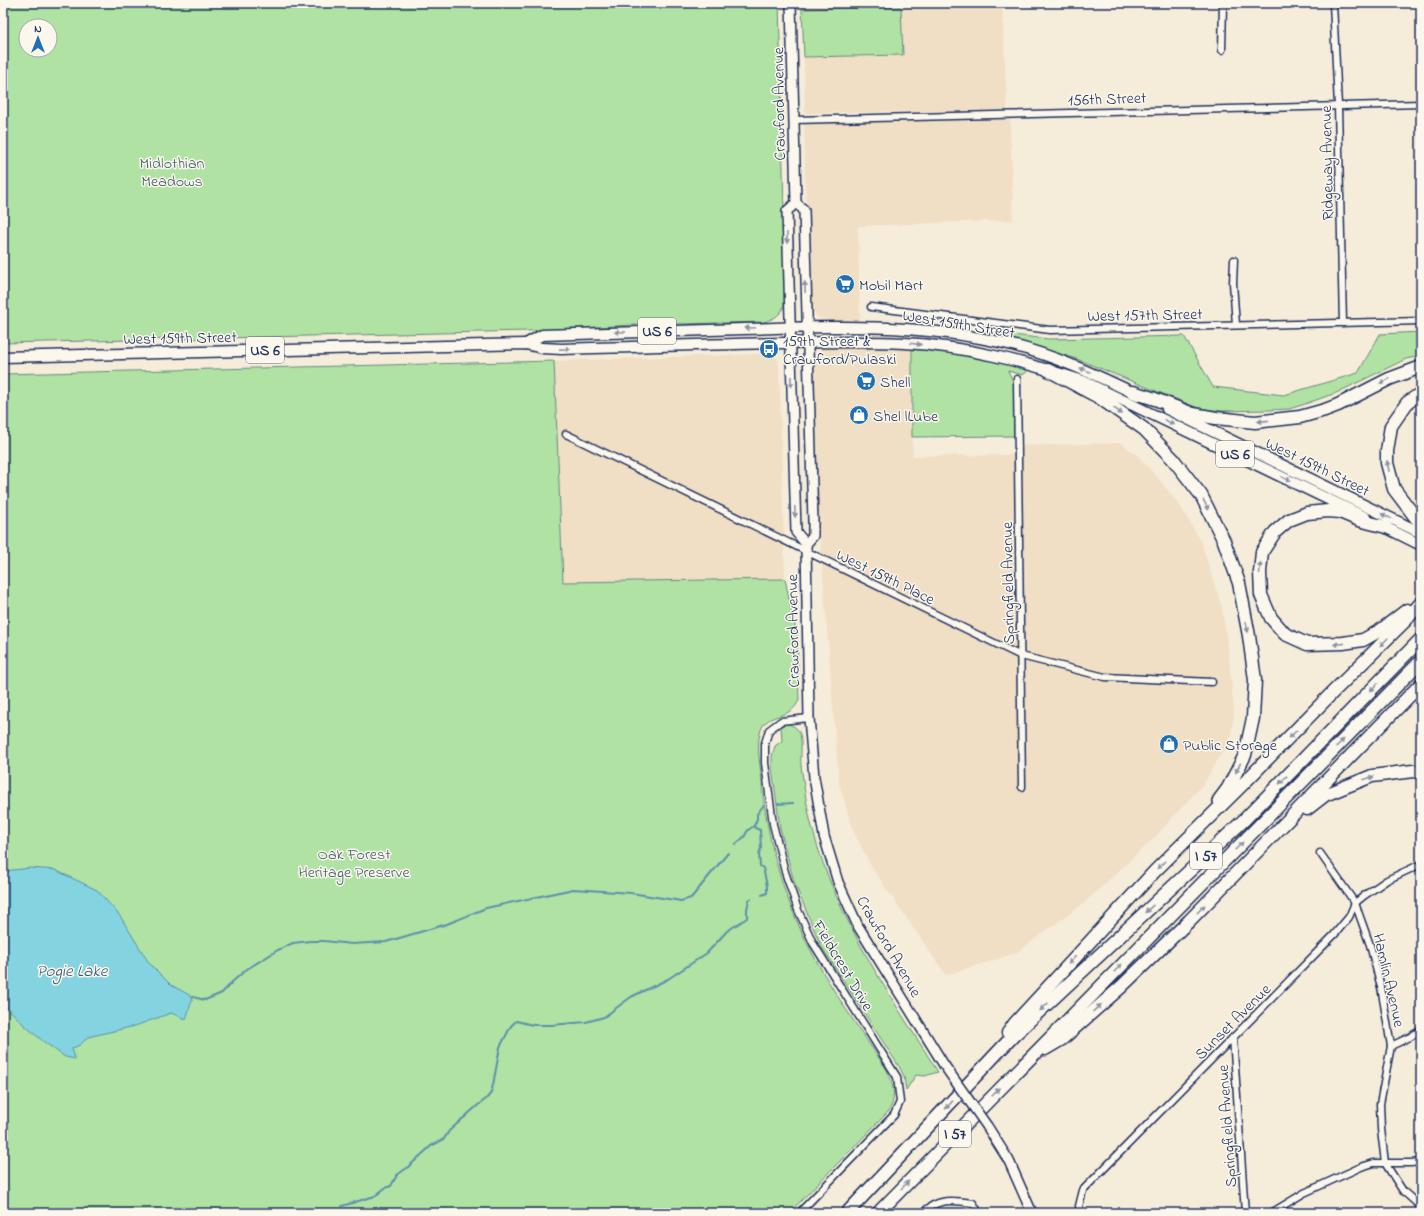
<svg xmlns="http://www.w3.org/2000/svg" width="1424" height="1216" font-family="'Indie Flower',sans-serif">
  <rect width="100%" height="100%" fill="#f6ecda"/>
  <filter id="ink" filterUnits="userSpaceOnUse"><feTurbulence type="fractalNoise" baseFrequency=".025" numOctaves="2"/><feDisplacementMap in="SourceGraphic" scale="8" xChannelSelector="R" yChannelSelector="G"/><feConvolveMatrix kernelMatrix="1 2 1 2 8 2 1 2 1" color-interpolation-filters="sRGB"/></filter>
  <g filter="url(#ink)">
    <!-- built -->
    <g fill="#f0dec5">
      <polygon points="802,3 893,3 893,7 802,9"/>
      <polygon points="1002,5 1007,110 805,113 804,57 903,55 901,7"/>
      <polygon points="1010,119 1013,220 858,226 860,322 836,322 819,318 810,308 808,295 804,123"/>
      <polygon points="833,345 912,345 912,441 913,456 1018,455 1018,446 1121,443 1137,455 1157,477 1182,509 1201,542 1222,608 1228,648 1234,713 1231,737 1204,783 1154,838 1084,903 1016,953 946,975 871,866 853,830 839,783 813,445 812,363 821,349"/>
      <polygon points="760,354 772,355 777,359 779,366 785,579 563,582 554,361"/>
    </g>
    <!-- green -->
    <g fill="#b0e2a3" stroke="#668880" fill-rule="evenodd">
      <path d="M 3,3 L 779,3 L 786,295 C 784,311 780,317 764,322 L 632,325 L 528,331 L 3,343 ZM 26,26 L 50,26 L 50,50 L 26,50 Z"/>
      <polygon points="901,7 903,55 804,57 802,9"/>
      <polygon points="977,331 1048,339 1184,336 1213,387 1284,395 1358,373 1380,334 1421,332 1421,356 1406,359 1336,393 1302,405 1289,409 1270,410 1221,411 1198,408 1077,359 1030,345"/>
      <polygon points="912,345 950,351 1031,368 1023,375 1008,371 1014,383 1014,436 912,437"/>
      <path d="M 554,361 L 563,582 L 785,579 L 797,636 L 799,700 C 790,722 765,710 760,733 C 756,749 761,768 762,784 C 767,839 782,892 806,941 C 828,986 859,1028 887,1070 C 893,1084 897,1097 889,1111 L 791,1211 L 755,1213 L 3,1213 L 3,374 Z"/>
      <path d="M 784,724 C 790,724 796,726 799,732 C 803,739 800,757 801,765 C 804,787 807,809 813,831 C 837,920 890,995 938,1072 L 925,1076 L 916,1075 L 906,1090 L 904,1077 L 900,1068 L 821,946 L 794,882 L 780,828 L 772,768 L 772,756 L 775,746 L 782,741 L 781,727 Z"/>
    </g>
    <!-- water -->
    <polygon fill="#84d3e1" stroke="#5a91ad" points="31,868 55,870 97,890 120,916 149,963 171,985 193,997 186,1019 171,1013 135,1026 88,1037 80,1045 72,1048 75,1059 65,1057 44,1042 23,1024 3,1003 3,873 12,870"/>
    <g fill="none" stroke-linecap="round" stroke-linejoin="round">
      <!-- stream -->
      <g stroke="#5a91ad" stroke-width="2">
        <polyline points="778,804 793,803"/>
        <polyline points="754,826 755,828 760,830 761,848 759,854 760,866 763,868 767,886 767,893 762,895"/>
        <polyline points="736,844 744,837 748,830 754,826 757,819 757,814 763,806"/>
        <polyline points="193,997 205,1000 222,993 232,982 247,969 278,950 293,943 310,941 324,941 352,944 386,942 447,924 486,908 573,889 631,893 681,901 691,898 728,853"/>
        <polyline points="342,1206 375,1196 385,1188 391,1186 397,1175 407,1168 431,1146 444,1139 449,1131 477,1106 486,1099 491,1093 493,1085 500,1047 511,1026 516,1021 533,1025 551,1025 586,1022 604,1017 631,997 668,979 707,953 727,931 747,918 747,909 749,900 751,899"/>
        <polyline points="327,1213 330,1212"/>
      </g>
      <defs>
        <g id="street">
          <polyline points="1333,3 1338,106 1343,323"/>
          <polyline points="1222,50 1223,3"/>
          <polyline points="794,120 1421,104"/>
          <polyline points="1234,260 1233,283 1236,325"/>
          <polyline points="871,307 1050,330 1421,321"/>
          <polyline points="1017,379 1022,787"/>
          <polyline points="566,434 1021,656 1105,677 1212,682"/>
          <polyline points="1320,853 1355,903 1370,945 1381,987 1391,1046 1380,1104 1381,1129 1385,1163 1403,1191 1421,1207"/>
          <polyline points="1233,1037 1245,1213"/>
          <polyline points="1391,1046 1410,1037 1421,1030"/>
          <polyline points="799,1213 894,1115 900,1102 897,1077 813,943 798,910 785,872 773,824 765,763 765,743 769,730 781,721 809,718"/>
          <path d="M 923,1213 C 937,1198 953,1200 973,1203 L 979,1213"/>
          <polyline points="1081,1213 1079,1206 1083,1190 1334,935 1349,917 1355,903 1365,895 1387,880 1421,864"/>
          <polyline points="1271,1213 1304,1193 1361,1167 1374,1163 1411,1163 1421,1162"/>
        </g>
        <g id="secondary">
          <polyline points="791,3 796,203 804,210 813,521 813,536 806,544"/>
          <polyline points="796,203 787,211 796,532 806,544 809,718 814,777 824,836 838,882 858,926 944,1065"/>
          <polyline points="987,1126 1009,1161 1032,1213"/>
        </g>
        <g id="primary">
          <path d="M 526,344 L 542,335 C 609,333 676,331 743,329 C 832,326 921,323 1008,344 C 1054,355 1096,375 1138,395"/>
          <path d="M 3,357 L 526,344 L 542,348 L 562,349 C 637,347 711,344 786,343 C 825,342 864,341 904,343 C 965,346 1025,362 1083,381 L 1365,517"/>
          <polyline points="1167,409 1421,533"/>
          <polyline points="1379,524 1421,545"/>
        </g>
        <g id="highway">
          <polyline points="1048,370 1100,398 1144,429 1173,459 1201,495 1224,541 1239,583 1249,636 1255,680 1253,718 1245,755 1228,788 1219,800"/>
          <polyline points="1133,392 1155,399 1193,414 1216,418 1255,422 1300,417 1325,410 1338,405 1389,379 1421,367"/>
          <polyline points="1421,393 1407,403 1391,426 1387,451 1387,463 1394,489 1416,518 1421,523"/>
          <polyline points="1386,527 1359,520 1340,512 1328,511 1307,513 1289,520 1275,532 1262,552 1260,572 1261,595 1271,618 1285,634 1307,644 1343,643 1363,640 1381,630 1407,610"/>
          <polyline points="1307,809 1325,795 1372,776 1413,771 1421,772"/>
          <polyline points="1008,1033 1015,1023 1155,871 1244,783 1334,691 1404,622 1421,603"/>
          <polyline points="1045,1049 1062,1039 1121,987 1189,921 1421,684"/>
          <polyline points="847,1213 1014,1035 1244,820 1421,639"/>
          <polyline points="878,1213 1421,661"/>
        </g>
      </defs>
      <!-- street casing -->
      <use href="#street" stroke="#1b2f5e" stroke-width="9"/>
      <!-- secondary casing -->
      <use href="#secondary" stroke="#1b2f5e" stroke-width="12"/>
      <!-- primary casing -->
      <use href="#primary" stroke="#1b2f5e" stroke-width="13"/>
      <!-- highway casing -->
      <use href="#highway" stroke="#1b2f5e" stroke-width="15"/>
      <!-- street -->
      <use href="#street" stroke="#fbf7ec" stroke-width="6"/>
      <!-- secondary -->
      <use href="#secondary" stroke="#fbf7ec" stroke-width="9"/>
      <!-- primary -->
      <use href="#primary" stroke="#fbf7ec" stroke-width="10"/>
      <!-- highway -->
      <use href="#highway" stroke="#fbf7ec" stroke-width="12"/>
      <defs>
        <polyline id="secondary-bridge" points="944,1065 987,1126"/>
      </defs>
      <!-- secondary-bridge casing -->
      <use href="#secondary-bridge" stroke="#1b2f5e" stroke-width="12" stroke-linecap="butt"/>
      <!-- secondary-bridge -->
      <use href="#secondary-bridge" stroke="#fbf7ec" stroke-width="9"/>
    </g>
    <!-- one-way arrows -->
    <defs><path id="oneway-solid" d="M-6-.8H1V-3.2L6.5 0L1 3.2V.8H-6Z"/></defs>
    <g fill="#8b93a5">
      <use href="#oneway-solid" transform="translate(787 238) rotate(89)"/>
      <use href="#oneway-solid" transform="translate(805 287) rotate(-92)"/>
      <use href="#oneway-solid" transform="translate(750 328) rotate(178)"/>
      <use href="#oneway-solid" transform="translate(620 332) rotate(178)"/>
      <use href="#oneway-solid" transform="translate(916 344) rotate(7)"/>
      <use href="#oneway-solid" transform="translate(565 349) rotate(-1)"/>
      <use href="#oneway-solid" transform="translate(1085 370) rotate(-158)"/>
      <use href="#oneway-solid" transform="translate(1385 381) rotate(154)"/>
      <use href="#oneway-solid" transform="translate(791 382) rotate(89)"/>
      <use href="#oneway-solid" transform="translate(1118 411) rotate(36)"/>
      <use href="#oneway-solid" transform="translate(1263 421) rotate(174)"/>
      <use href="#oneway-solid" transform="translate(1169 422) rotate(26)"/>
      <use href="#oneway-solid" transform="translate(1388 466) rotate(-101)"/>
      <use href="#oneway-solid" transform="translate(1286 479) rotate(26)"/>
      <use href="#oneway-solid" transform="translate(1206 505) rotate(63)"/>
      <use href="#oneway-solid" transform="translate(795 512) rotate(88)"/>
      <use href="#oneway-solid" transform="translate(1386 516) rotate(-154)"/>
      <use href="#oneway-solid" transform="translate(1260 568) rotate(-85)"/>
      <use href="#oneway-solid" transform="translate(1247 627) rotate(79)"/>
      <use href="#oneway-solid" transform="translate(1384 642) rotate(135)"/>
      <use href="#oneway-solid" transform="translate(1339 644) rotate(174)"/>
      <use href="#oneway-solid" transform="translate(1374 687) rotate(134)"/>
      <use href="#oneway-solid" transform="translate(1293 734) rotate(134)"/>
      <use href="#oneway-solid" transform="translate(1340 743) rotate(-45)"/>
      <use href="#oneway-solid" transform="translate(1238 768) rotate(117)"/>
      <use href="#oneway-solid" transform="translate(1369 778) rotate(-18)"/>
      <use href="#oneway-solid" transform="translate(1283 780) rotate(134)"/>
      <use href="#oneway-solid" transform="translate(1239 846) rotate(-45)"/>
      <use href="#oneway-solid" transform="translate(1161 865) rotate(135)"/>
      <use href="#oneway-solid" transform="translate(1149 909) rotate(137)"/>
      <use href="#oneway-solid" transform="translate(1201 909) rotate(-46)"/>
      <use href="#oneway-solid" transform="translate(1072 960) rotate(132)"/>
      <use href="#oneway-solid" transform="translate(1118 968) rotate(-45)"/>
      <use href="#oneway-solid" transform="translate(1044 1007) rotate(137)"/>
      <use href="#oneway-solid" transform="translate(1097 1008) rotate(-41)"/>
      <use href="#oneway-solid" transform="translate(996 1092) rotate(-46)"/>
      <use href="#oneway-solid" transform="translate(949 1105) rotate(133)"/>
      <use href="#oneway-solid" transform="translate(905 1185) rotate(-46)"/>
    </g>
  </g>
  <!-- icons -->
  <defs>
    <symbol id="supermarket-disc" viewBox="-11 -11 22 22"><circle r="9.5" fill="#1f6fb2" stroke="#fbf7ec"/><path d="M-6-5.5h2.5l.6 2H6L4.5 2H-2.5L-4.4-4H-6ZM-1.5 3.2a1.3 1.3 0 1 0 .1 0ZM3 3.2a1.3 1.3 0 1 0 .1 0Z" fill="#fff"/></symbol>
    <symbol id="bus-disc" viewBox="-11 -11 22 22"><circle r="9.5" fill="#1f6fb2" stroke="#fbf7ec"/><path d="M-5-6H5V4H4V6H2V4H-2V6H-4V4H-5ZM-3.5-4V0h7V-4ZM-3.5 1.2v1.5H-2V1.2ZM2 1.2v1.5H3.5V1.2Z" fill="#fff"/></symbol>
    <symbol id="shop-disc" viewBox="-11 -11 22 22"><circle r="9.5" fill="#1f6fb2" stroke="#fbf7ec"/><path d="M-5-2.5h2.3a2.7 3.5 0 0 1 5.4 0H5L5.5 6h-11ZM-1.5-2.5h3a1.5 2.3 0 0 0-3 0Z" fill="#fff"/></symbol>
  </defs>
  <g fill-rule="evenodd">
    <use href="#supermarket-disc" x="834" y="273" width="22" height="22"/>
    <use href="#bus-disc" x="758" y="338" width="22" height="22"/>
    <use href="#supermarket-disc" x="855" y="370" width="22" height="22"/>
    <use href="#shop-disc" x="848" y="404" width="22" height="22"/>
    <use href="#shop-disc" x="1158" y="733" width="22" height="22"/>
  </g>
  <g text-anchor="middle" stroke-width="3" stroke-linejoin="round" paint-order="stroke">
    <!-- shield labels -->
    <g fill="#fbf7ec" stroke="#5e6b89" stroke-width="1">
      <rect x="638" y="318" width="38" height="26" rx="3"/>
      <rect x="246" y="337" width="38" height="26" rx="3"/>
      <rect x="1216" y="441" width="38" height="26" rx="3"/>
      <rect x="1190" y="843" width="32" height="26" rx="3"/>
      <rect x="939" y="1121" width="32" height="26" rx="3"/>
    </g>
    <g font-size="15" font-weight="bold" fill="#1b2f5e">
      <text x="657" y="336">US 6</text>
      <text x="265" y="355">US 6</text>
      <text x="1235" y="459">US 6</text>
      <text x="1206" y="861">I 57</text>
      <text x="955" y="1139">I 57</text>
    </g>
    <!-- street labels -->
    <g font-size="16" fill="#1b2f5e" stroke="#fbf7ec">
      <text transform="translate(1107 98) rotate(-2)" y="6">156th Street</text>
      <text transform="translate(778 104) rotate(-91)" y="6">Crawford Avenue</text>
      <text transform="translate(1326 163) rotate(-91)" y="6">Ridgeway Avenue</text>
      <text transform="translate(1145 314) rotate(-1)" y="6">West 157th Street</text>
      <text transform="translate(959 323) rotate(9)" y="6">West 159th Street</text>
      <text transform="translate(180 337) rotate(-1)" y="6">West 159th Street</text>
      <text transform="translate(1318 466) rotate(26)" y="6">West 159th Street</text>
      <text transform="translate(886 576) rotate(26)" y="6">West 159th Place</text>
      <text transform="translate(1007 583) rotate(-91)" y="6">Springfield Avenue</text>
      <text transform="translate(792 631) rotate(-91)" y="6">Crawford Avenue</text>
      <text transform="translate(890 946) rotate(60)" y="6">Crawford Avenue</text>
      <text transform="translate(844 965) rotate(59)" y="6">Fieldcrest Drive</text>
      <text transform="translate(1390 980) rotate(77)" y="6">Hamlin Avenue</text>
      <text transform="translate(1232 1021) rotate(-45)" y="6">Sunset Avenue</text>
      <text transform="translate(1226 1126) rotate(-94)" y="6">Springfield Avenue</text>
    </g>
    <!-- park labels -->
    <g font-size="16" fill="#405c6f" stroke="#fbf7ec">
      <text x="172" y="168">Midlothian<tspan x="172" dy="18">Meadows</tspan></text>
      <text x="354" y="859">Oak Forest<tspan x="354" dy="18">Heritage Preserve</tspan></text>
    </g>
    <!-- poi labels -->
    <g font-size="16" fill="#1b2f5e" stroke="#fbf7ec" text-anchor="start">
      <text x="859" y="290">Mobil Mart</text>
      <text x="783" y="346">159th Street &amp;<tspan x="783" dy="18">Crawford/Pulaski</tspan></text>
      <text x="880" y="387">Shell</text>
      <text x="873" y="421">Shel lLube</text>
      <text x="1183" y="750">Public Storage</text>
    </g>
    <!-- water labels -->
    <g font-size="17" font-style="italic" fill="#35587f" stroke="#fbf7ec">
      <text x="72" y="976">Pogie Lake</text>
    </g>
  </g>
  <!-- margin -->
  <rect width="1424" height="1216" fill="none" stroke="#fbf7ec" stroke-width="16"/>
  <rect x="8" y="8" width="1408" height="1200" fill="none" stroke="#1b2f5e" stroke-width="1.5" filter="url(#ink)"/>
  <!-- north arrow -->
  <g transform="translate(38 38)"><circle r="19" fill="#fbf7ec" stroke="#a1a7b3"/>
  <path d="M0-3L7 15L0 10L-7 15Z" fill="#1f6fb2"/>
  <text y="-6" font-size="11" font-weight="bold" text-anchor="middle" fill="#1b2f5e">N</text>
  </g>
</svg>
